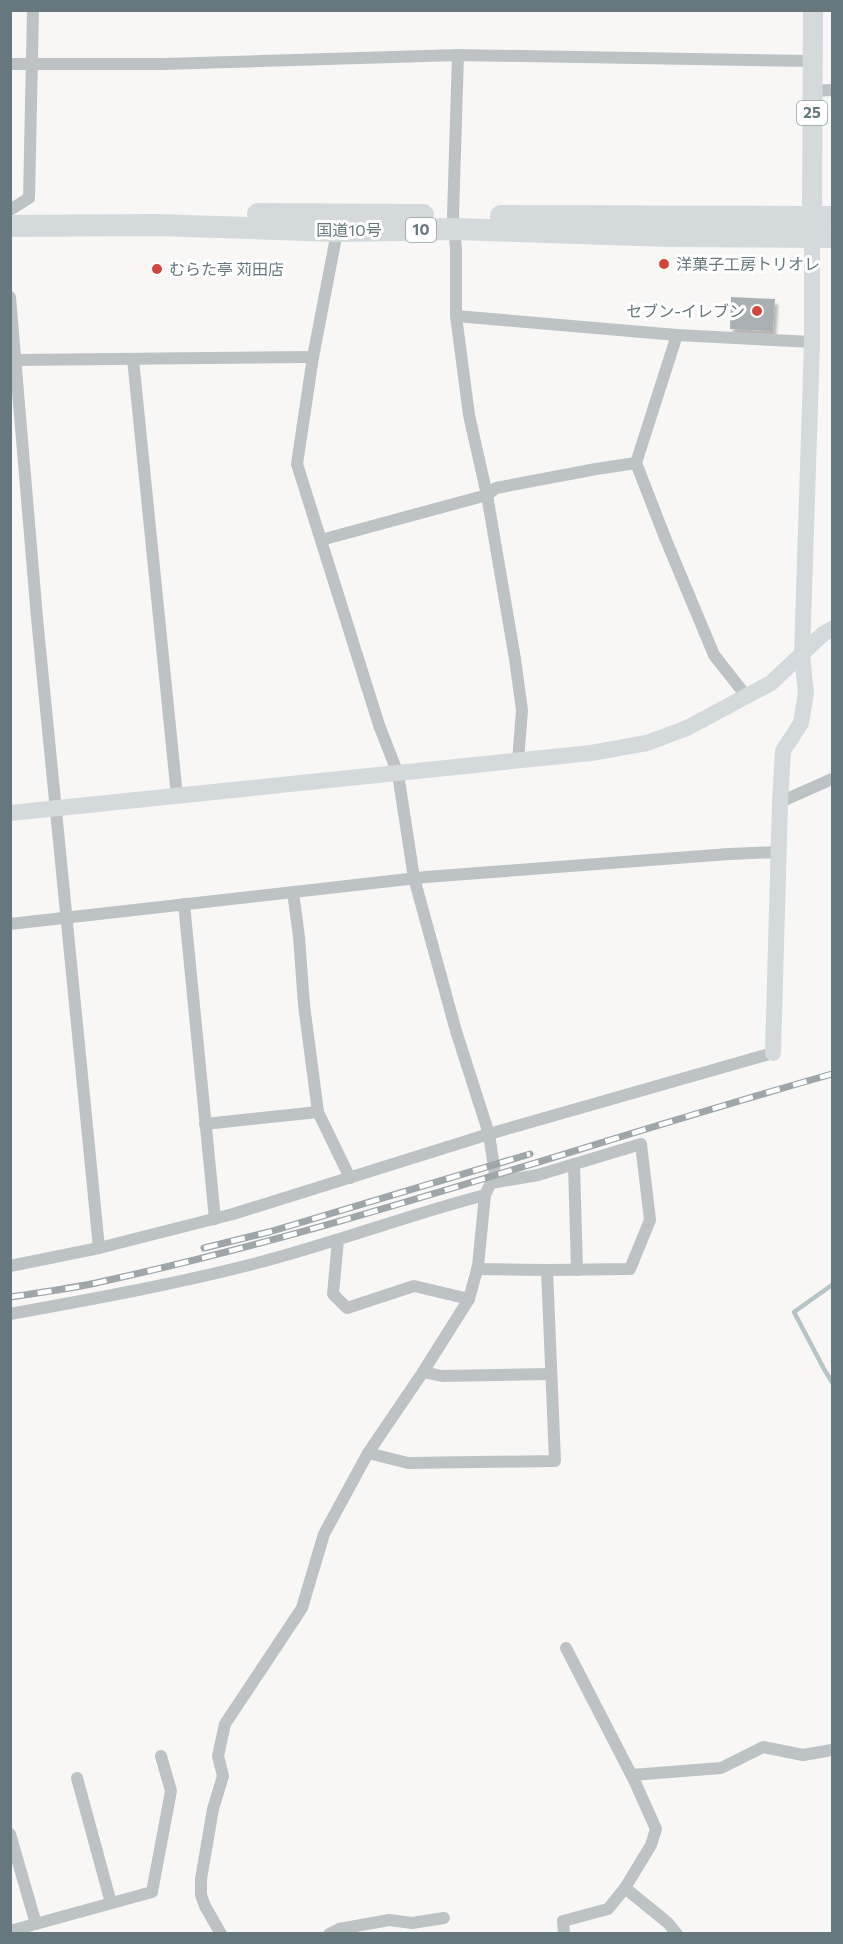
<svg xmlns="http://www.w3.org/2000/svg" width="843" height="1944" font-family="Commissioner,'Noto Sans JP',sans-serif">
  <defs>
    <filter id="shadow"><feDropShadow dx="3" dy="5.5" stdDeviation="1.5" flood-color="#0004"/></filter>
  </defs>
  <rect width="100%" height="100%" fill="#f8f7f6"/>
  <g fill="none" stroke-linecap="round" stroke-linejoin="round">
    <!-- stream -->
    <polyline stroke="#b6c4c6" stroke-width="4.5" points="832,1285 794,1312 824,1369 832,1382"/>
  </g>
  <!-- building -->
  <polygon fill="#a8b0b4" filter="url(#shadow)" points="731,297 775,299 773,331 730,329"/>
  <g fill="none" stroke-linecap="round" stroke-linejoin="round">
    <!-- street -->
    <g stroke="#bdc3c5" stroke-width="12">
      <polyline points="458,55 453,216 456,249 456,316 469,415 487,495 515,659 522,710 518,761"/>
      <polyline points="10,64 163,64 458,55 812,61"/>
      <polyline points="812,91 832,90"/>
      <polyline points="10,210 29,198 33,10"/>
      <polyline points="10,297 37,618 99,1248"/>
      <polyline points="456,316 677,335 812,342"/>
      <polyline points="677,335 636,463 666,540 714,655 747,697"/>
      <polyline points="133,359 177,796"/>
      <polyline points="16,360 313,357"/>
      <polyline points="321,540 487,495 496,488 596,469 636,463"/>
      <polyline points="780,802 832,779"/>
      <polyline points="293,892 299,937 304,1005 318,1112 350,1178"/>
      <polyline points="184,904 215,1219"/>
      <polyline points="10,924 426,877 729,854 778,852"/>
      <polyline points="205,1124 318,1112"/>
      <polyline points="574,1164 577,1270"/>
      <polyline points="491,1183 538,1175 641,1144 650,1220 630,1269 547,1270"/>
      <polyline points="338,1240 333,1294 347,1308 414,1286 469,1299"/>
      <polyline points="10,1266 99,1248 233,1214 489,1134 773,1053"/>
      <path d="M 10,1314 C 93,1299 176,1284 257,1263 C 334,1243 408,1215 485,1195"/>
      <polyline points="423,1372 442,1376 551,1374"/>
      <polyline points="368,1453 408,1463 555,1461 547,1270 477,1269"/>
      <polyline points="632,1775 721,1768 763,1747 803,1755 832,1750"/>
      <polyline points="77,1778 111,1903"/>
      <polyline points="10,1834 36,1924"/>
      <polyline points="625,1888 668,1923 677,1934"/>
      <polyline points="10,1931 152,1892 171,1791 161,1756"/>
      <polyline points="221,1934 205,1906 201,1895 201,1879 213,1809 223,1776 218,1756 225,1724 302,1608 324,1534 368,1453 423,1372 469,1299 478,1266 485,1195 495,1174 489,1134 456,1031 414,878 398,774 379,725 297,464 313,357 338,227"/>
      <polyline points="329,1934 339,1929 389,1920 412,1923 444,1918"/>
      <polyline points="564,1934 563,1921 608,1909 625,1888 651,1845 656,1829 635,1782 566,1648"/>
    </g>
    <!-- secondary -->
    <g stroke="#d4d9db" stroke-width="16">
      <polyline points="10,813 591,753 647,743 687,728 771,683 823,634 832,629"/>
      <polyline points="773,1053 780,802 783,751 801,723 806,693 802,655 812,342 812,226"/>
    </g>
    <!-- primary -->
    <polyline stroke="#d4d9db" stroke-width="20" points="812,216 813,10"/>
    <!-- highway -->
    <g stroke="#d4d9db" stroke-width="22">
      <polyline points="258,214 423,215"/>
      <polyline points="501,216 832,217"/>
      <polyline points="10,226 156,225 337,231 454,229 669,236 832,237"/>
    </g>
    <defs>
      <g id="rail">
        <polyline points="204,1248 269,1232 530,1154"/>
        <path d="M 10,1297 C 43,1292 77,1288 109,1280 C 354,1226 591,1142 832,1074"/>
      </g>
    </defs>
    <!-- rail casing -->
    <use href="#rail" stroke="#9ea6a9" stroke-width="7"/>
    <!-- rail -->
    <use href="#rail" stroke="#fff" stroke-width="4.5" stroke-dasharray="14" stroke-linecap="butt"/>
  </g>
  <!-- markers -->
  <g fill="#d3463b" stroke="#fff" stroke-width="2">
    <circle cx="664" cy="264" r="6"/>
    <circle cx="157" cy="269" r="6"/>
    <circle cx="757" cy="311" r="6"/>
  </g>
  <g text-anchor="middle" stroke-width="6" stroke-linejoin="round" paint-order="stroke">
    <!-- shield labels -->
    <g fill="#fff" stroke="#94a0a4" stroke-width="1.5">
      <rect x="797" y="101" width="30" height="24" rx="4.5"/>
      <rect x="406" y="218" width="30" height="24" rx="4.5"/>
    </g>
    <g font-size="15" font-weight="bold" fill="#66777d">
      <text x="812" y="118">25</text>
      <text x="421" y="235">10</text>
    </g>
    <!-- street labels -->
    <g font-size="16" fill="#66777d" stroke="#fff">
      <text x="349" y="236">国道10号</text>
    </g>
    <!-- poi labels -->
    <g font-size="16" fill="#66777d" stroke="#fff" text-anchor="start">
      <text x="676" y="270">洋菓子工房トリオレ</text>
      <text x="169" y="275">むらた亭 苅田店</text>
      <text x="745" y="317" text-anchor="end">セブン-イレブン</text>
    </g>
  </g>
  <!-- border -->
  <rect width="843" height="1944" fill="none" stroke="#66777d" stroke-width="24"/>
</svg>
